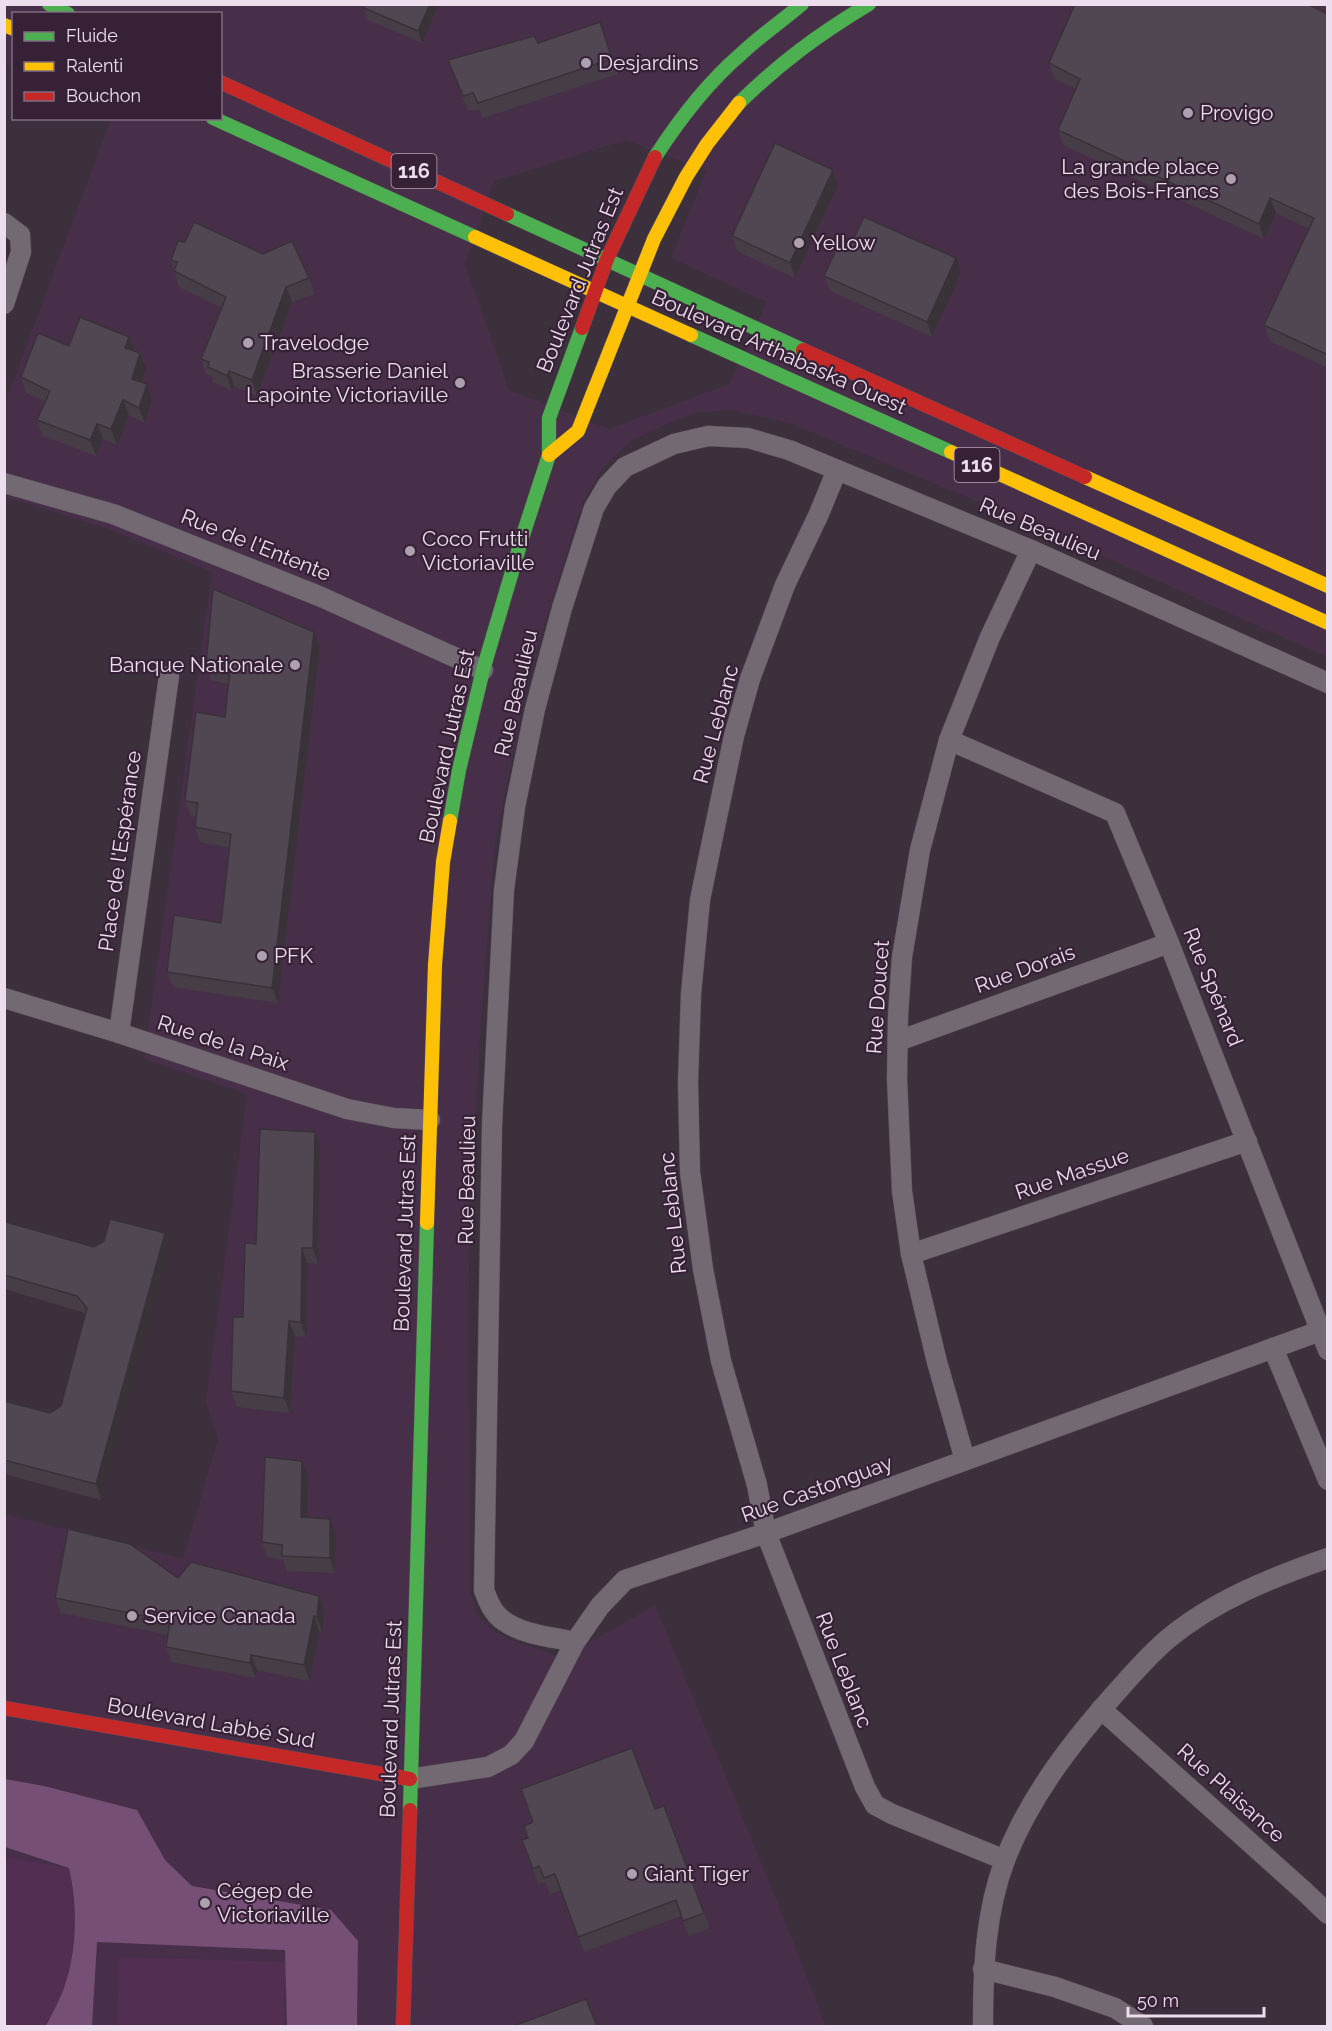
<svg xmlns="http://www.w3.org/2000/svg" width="1332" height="2031" font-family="Raleway,sans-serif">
  <rect width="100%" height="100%" fill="#3c303d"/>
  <!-- built -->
  <path fill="#482f49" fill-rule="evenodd" d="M 5,5 L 1327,5 L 1327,657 L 1036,526 L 790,423 L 731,410 L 694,413 L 655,429 L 630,441 L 602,469 L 582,504 L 529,674 L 495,842 L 481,1019 L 469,1251 L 470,1591 L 477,1614 L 493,1631 L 509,1639 L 563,1658 L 655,1605 L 775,1896 L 826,2026 L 5,2026 L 5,1514 L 183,1559 L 218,1439 L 206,1402 L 247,1094 L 144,1059 L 212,572 L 106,528 L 5,497 L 4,406 L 111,119 L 220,118 L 220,14 L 14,14 L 13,67 L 5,63 ZM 626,140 L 706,171 L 671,258 L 767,302 L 729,384 L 609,429 L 509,390 L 465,264 L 494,181 Z"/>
  <!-- green -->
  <g fill="#512e52">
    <path d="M 4,1857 L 69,1868 C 77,1907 78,1950 64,1988 C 59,2001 52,2014 46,2026 L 5,2026 Z"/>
    <polygon points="119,1957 286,1962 284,2026 117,2026"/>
  </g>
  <!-- forest -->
  <path fill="#754f76" d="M 5,1779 L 44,1786 L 137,1810 L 165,1860 L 192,1886 L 331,1910 L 358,1941 L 357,2026 L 287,2026 L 285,1950 L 97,1942 L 92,2026 L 46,2026 C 52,2014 59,2001 64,1988 C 77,1951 78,1906 69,1868 L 5,1847 Z"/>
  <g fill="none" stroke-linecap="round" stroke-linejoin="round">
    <defs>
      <g id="street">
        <polyline points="4,223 20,235 21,252 4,304"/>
        <polyline points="837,470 818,516 785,585 750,679 734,736 711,846 700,900 691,994 688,1082 690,1172 703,1269 721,1361 757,1485 766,1533 865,1787 875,1805 892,1814 1005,1860"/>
        <polyline points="4,483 113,514 319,596 483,670"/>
        <polyline points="949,740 1115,813 1169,943 1328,1350"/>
        <polyline points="4,998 119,1033 347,1109 394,1118 430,1120"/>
        <polyline points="119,1033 169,676"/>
        <polyline points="898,1041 1169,943"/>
        <polyline points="911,1254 1247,1141"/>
        <polyline points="1273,1348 1328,1480"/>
        <polyline points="965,1460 937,1362 911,1254 902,1191 897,1079 898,1016 902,957 920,850 949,740 990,637 1031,550"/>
        <path d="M 575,1642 C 553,1637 523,1635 504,1621 C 493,1614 488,1601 484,1590 L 492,1125 L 504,890 L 515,807 L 535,709 L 562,608 L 594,508 L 607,486 L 625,467 L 674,444 L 708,436 L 748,438 L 789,450 L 1031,550 L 1328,683"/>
        <polyline points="1101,1709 1305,1892 1328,1914"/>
        <polyline points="410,1779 488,1767 511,1755 524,1741 575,1642 600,1606 625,1580 766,1533 1320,1331"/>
        <polyline points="983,1969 1055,1987 1115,2008 1143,2026"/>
        <path d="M 983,2026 C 983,1970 985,1913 1005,1860 C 1030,1795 1075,1738 1121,1687 C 1136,1670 1152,1652 1169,1638 C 1215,1600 1273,1577 1328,1558"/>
      </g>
      <g id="fast">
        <polyline points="49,4 68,14"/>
        <path d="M 739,103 C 781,62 819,34 869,4"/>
        <polyline points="213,118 475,237"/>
        <path d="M 655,157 C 679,120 707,83 741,54 C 760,36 782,21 802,4"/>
        <polyline points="507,214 803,350"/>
        <polyline points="691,335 951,452"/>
        <polyline points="450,821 459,770 483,670 522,538 549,455 549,418 582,328"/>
        <polyline points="410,1810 427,1223"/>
      </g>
      <g id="slow">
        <polyline points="4,25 14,29"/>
        <polyline points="475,237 691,335"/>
        <polyline points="951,452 1328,623"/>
        <polyline points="549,455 578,431 654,239 686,177 707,144 739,103"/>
        <polyline points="1085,477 1328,586"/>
        <polyline points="427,1223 435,965 443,862 450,821"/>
      </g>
      <g id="jam">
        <polyline points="220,82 507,214"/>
        <polyline points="582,328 607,259 655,157"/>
        <polyline points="803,350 1085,477"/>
        <polyline points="4,1708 410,1779"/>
        <polyline points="403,2026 410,1810"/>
      </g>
    </defs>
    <!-- street casing -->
    <use href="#street" stroke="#574d58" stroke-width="21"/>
    <!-- fast casing -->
    <use href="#fast" stroke="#574d58" stroke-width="15"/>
    <!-- slow casing -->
    <use href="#slow" stroke="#574d58" stroke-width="15"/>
    <!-- jam casing -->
    <use href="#jam" stroke="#574d58" stroke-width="15"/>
    <!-- street -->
    <use href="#street" stroke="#726973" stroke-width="20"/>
    <!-- fast -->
    <use href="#fast" stroke="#4caf50" stroke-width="14"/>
    <!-- slow -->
    <use href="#slow" stroke="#ffc107" stroke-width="14"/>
    <!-- jam -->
    <use href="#jam" stroke="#c62828" stroke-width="14"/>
  </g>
  <!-- wall -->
  <g fill="#463d47">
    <polygon points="365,4 439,4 422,43 368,20 364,8"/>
    <polygon points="1328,14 1328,368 1270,341 1264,325 1309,229 1276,213 1264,239 1063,145 1058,130 1076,89 1054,79 1049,63"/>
    <polygon points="600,22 618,74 483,118 479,109 468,111 448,60 538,43"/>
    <polygon points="833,170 838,185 795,278 737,251 732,236"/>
    <polygon points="848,251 961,273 932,337 830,291 824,276"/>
    <polygon points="171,260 309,278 315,294 292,302 257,396 234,386 232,391 213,382 211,376 206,374 201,359 222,308 179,287"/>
    <polygon points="129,337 135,351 146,368 142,382 152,400 145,423 129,415 117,445 103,439 96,456 43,436 37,420 45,401 26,393 21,377 69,346"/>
    <polygon points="320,647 278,1003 173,987 167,972 221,923 230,848 200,842 195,827 196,817 191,816 185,801 225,717 228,684 211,680 206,664"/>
    <polygon points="315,1132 320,1147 318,1264 307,1263 306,1337 295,1336 290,1413 237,1407 231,1391 256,1244"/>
    <polygon points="4,1194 9,1206 5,1221 6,1222 94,1247 165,1233 170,1248 101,1500 4,1474 4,1401 50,1413 61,1406 85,1315 82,1312 4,1289"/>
    <polygon points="308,1476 307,1518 330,1519 336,1535 335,1573 287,1571 283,1560 267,1557 262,1542"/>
    <polygon points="178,1578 319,1596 325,1611 322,1632 319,1631 310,1681 257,1670 256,1678 172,1662 166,1647 168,1635 61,1613 55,1598"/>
    <polygon points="655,1809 704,1913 710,1928 689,1936 681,1916 584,1952 561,1890 550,1894 545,1882 538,1884 522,1840"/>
  </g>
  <!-- shaded-wall -->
  <g fill="#393239">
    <polygon points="430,4 439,4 422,43 418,31"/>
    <polygon points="833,170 838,185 795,278 790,263"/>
    <polygon points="1270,198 1276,213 1264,239 1259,224"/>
    <polygon points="956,258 961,273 932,337 927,322"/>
    <polygon points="286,287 292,302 257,396 252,380"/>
    <polygon points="129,337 135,352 125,348"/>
    <polygon points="140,353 146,368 138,394 132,379"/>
    <polygon points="229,371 234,386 232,391 227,376"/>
    <polygon points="147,384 152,400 145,423 139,408"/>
    <polygon points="123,400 129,415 117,445 111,429"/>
    <polygon points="97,424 103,439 96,456 90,440"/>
    <polygon points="314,632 320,647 278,1003 272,988"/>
    <polygon points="315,1132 320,1147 318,1264 313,1248"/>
    <polygon points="4,1194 9,1206 4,1223"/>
    <polygon points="165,1233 170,1248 101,1500 96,1484"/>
    <polygon points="302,1248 307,1263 306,1337 301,1322"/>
    <polygon points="289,1321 295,1336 290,1413 284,1398"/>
    <polygon points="302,1461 308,1476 307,1532 301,1517"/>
    <polygon points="330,1519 336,1535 335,1573 330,1558"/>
    <polygon points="319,1596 325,1611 322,1632 317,1617"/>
    <polygon points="314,1616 319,1631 310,1681 304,1665"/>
    <polygon points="251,1655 257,1670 256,1678 250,1663"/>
  </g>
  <!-- building -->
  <g fill="#514752" stroke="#393239" stroke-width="1.5">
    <polygon points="365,4 430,4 418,31 364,8"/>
    <polygon points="1075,4 1307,4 1328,14 1328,355 1264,325 1314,218 1270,198 1259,224 1058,130 1080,79 1049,63"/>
    <polygon points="600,22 612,59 478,103 473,93 463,96 448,60 534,36 538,43"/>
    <polygon points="775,143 833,170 790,263 732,236"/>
    <polygon points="864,217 956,258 927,322 824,276 838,246 848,251"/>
    <polygon points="194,222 263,254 292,241 309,278 286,287 252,380 229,371 227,376 208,367 209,362 201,359 226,297 174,271 177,262 171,260 178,241 185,242"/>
    <polygon points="80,317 129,337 125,348 140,353 132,379 147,384 139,408 123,400 111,429 97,424 90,440 37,420 50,391 21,377 38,333 69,346"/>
    <polygon points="213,589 314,632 272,988 167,972 174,915 221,923 231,834 195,827 198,803 185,801 196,712 225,717 230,670 206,664"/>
    <polygon points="260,1129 315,1132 313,1248 302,1248 301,1322 289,1321 284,1398 231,1391 233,1317 243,1317 245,1243 256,1244"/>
    <polygon points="110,1219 165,1233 96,1484 4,1460 4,1401 50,1413 61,1406 87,1308 77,1296 4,1275 4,1220 6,1222 94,1247 104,1241"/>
    <polygon points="265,1457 302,1461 301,1517 330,1519 330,1558 282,1556 282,1545 262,1542"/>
    <polygon points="68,1529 130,1544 178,1578 191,1562 319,1596 317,1617 314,1616 304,1665 251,1655 250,1663 166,1647 170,1621 55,1598"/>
    <polygon points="632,1748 655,1809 664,1806 704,1913 683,1921 676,1900 578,1937 555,1874 544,1878 539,1866 533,1869 522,1840 528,1838 524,1826 533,1822 521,1789"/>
    <polygon points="586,1999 597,2026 516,2026 516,2025"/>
  </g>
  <!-- markers -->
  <g fill="#aea1af" stroke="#372137" stroke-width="2">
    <circle cx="586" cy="63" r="6"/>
    <circle cx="1188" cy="113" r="6"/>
    <circle cx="1231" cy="179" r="6"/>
    <circle cx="799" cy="243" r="6"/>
    <circle cx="248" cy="343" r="6"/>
    <circle cx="460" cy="383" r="6"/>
    <circle cx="410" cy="551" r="6"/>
    <circle cx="295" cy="665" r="6"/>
    <circle cx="262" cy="956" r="6"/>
    <circle cx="132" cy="1616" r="6"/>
    <circle cx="632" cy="1874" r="6"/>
    <circle cx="205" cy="1903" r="6"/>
  </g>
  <g text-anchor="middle" stroke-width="4.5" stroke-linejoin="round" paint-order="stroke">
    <!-- shield labels -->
    <g fill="#372137" stroke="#b6a5b6" stroke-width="1.5">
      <rect x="391.5" y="154" width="45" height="34" rx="4.5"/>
      <rect x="954.5" y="448" width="45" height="34" rx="4.5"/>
    </g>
    <g font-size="20" font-weight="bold" fill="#ecdeec">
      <text x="414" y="178">116</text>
      <text x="977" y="472">116</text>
    </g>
    <!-- poi labels -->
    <g font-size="21" fill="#ecdeec" stroke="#372137" text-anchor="start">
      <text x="598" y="70">Desjardins</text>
      <text x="1200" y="120">Provigo</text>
      <text x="1219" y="174" text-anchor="end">La grande place<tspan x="1219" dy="24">des Bois-Francs</tspan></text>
      <text x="811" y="250">Yellow</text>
      <text x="260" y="350">Travelodge</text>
      <text x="448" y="378" text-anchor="end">Brasserie Daniel<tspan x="448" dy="24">Lapointe Victoriaville</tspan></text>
      <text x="422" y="546">Coco Frutti<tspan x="422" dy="24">Victoriaville</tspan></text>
      <text x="283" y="672" text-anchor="end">Banque Nationale</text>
      <text x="274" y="963">PFK</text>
      <text x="144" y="1623">Service Canada</text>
      <text x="644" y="1881">Giant Tiger</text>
      <text x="217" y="1898">Cégep de<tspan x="217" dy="24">Victoriaville</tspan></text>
    </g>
    <!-- street labels -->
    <g font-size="21" fill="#ecdeec" stroke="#372137">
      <text transform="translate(580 280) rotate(-68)" y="7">Boulevard Jutras Est</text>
      <text transform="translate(779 352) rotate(24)" y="7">Boulevard Arthabaska Ouest</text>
      <text transform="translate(1040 529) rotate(23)" y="7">Rue Beaulieu</text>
      <text transform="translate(256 545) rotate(22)" y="7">Rue de l'Entente</text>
      <text transform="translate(516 693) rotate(-77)" y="7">Rue Beaulieu</text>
      <text transform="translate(716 724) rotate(-75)" y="7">Rue Leblanc</text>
      <text transform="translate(447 746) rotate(-78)" y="7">Boulevard Jutras Est</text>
      <text transform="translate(120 851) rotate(-82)" y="7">Place de l'Espérance</text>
      <text transform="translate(1025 969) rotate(-20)" y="7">Rue Dorais</text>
      <text transform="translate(1213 987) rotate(68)" y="7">Rue Spénard</text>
      <text transform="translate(878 997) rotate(-86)" y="7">Rue Doucet</text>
      <text transform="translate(223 1043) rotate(18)" y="7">Rue de la Paix</text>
      <text transform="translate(1072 1174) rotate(-19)" y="7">Rue Massue</text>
      <text transform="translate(467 1180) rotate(-89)" y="7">Rue Beaulieu</text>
      <text transform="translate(673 1213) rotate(-96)" y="7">Rue Leblanc</text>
      <text transform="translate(405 1233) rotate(-88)" y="7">Boulevard Jutras Est</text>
      <text transform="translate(817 1489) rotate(-20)" y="7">Rue Castonguay</text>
      <text transform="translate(844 1670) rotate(69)" y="7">Rue Leblanc</text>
      <text transform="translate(391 1719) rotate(-88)" y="7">Boulevard Jutras Est</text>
      <text transform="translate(211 1723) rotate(10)" y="7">Boulevard Labbé Sud</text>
      <text transform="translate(1231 1793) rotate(42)" y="7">Rue Plaisance</text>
    </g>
  </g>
  <!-- border -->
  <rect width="1332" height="2031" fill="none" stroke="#ecdeec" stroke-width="12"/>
  <!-- legend -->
  <rect x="12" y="12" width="210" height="108" fill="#372137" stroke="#7f6d7f" stroke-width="1.5"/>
  <rect x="24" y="32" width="30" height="9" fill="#4caf50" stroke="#7f6d7f" stroke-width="1.5"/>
  <text x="66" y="42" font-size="18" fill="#ecdeec">Fluide</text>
  <rect x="24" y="62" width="30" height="9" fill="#ffc107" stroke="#7f6d7f" stroke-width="1.5"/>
  <text x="66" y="72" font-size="18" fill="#ecdeec">Ralenti</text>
  <rect x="24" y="92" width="30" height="9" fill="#c62828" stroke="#7f6d7f" stroke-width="1.5"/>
  <text x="66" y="102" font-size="18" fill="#ecdeec">Bouchon</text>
  <!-- scale -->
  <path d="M1128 2007v9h136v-9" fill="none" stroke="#ecdeec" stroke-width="3"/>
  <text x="1137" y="2007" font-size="18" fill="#ecdeec" stroke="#372137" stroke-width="4.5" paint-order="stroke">50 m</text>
</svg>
